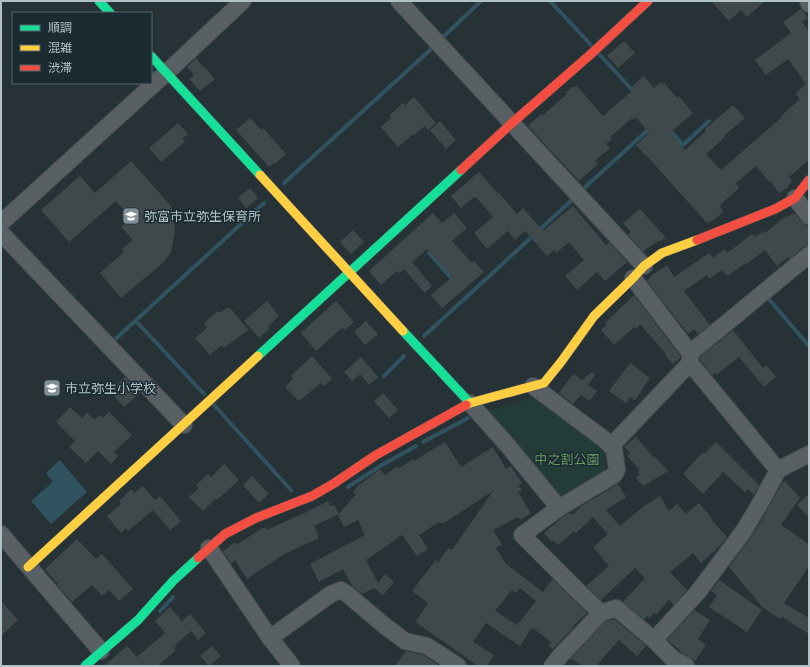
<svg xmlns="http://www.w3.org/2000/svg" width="810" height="667" font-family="'Space Grotesk','Noto Sans JP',sans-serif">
  <rect width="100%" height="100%" fill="#273237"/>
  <!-- green -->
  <polygon fill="#243c38" points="535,397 599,445 606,454 605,470 596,478 567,494 560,494 554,491 487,412"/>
  <!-- water -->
  <polygon fill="#31525f" points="60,460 87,492 51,524 31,501 53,482 46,473"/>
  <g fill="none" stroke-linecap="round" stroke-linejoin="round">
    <!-- stream -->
    <g stroke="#31525f" stroke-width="4">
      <polyline points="550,1 591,45"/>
      <polyline points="443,37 481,1"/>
      <polyline points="600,55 636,94"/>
      <polyline points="668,128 683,145 709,121"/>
      <polyline points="284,183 430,50"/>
      <polyline points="582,190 650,128"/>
      <polyline points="429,253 454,281"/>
      <polyline points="767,297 809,346"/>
      <polyline points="136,321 204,394"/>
      <polyline points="424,336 573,199"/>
      <polyline points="111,343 264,203"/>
      <polyline points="384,376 404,356"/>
      <polyline points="214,405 291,490"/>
      <polyline points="423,442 468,418"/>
      <polyline points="348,487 382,465 416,446"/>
      <polyline points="160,611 173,597"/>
    </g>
  </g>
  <!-- building -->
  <g fill="#3f494c" fill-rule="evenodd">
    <polygon points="711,1 765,1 747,17 741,10 729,21"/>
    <polygon points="801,9 808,18 802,22 809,31 809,160 789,177 792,181 787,188 779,193 770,181 769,182 756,166 736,183 739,188 720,205 723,212 714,220 707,223 646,155 645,155 636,145 649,133 636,117 633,120 632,118 610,137 612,139 606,144 610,148 595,161 598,164 579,181 528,126 541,114 542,116 567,94 566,92 574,86 575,87 577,86 603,116 634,89 632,86 644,76 654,88 661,82 663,84 664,83 677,98 679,96 693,113 670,133 685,150 706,131 705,129 733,105 745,118 724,136 725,137 706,154 721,170 782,117 781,116 800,99 795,94 806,84 788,59 766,75 755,60 791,33 783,22"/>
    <polygon points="624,41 635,53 618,68 607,56"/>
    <polygon points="196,58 203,67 204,66 215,79 200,91 189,79 194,75 187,67"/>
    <polygon points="414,97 436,123 428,130 425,126 414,135 413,134 398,147 381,127 391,118 389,116 403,103 405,105"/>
    <polygon points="250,118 261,130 263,128 286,154 275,164 274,163 269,167 236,130"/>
    <polygon points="440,121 456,140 446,149 430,130"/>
    <polygon points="178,123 188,134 182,139 185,142 161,162 149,148"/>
    <polygon points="131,161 171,206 174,219 175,231 171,252 164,262 121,298 100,273 124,252 122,249 133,240 121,227 131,218 116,201 69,242 41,210 80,176 95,193"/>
    <polygon points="479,172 498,194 499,193 517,214 523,208 543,231 573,206 606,245 609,242 627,262 605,281 597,272 577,290 565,276 584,260 569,242 556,253 554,250 547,256 525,231 515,240 508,231 487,249 474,233 493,217 477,198 476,198 474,197 461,208 451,196"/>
    <polygon points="250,188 258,198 246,208 238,198"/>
    <polygon points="640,209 666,238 655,243 643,251 628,235 631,232 623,223"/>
    <polygon points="433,213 442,223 454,213 467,228 452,241 472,263 474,261 484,272 442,308 431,295 452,277 427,249 412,262 432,286 425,293 404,269 399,273 397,271 381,285 369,271"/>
    <polygon points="794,213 802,222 809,227 809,246 803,247 790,259 788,257 777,266 765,250 747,264 746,263 727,276 722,270 709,279 707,275 684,291 710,325 698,334 694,329 688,334 647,281 652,275 667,265 674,277 709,253 713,258 725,249 727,253 752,234 755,237 764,231 765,233 782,219"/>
    <polygon points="353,230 364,242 351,254 340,242"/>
    <polygon points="634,295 680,356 680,358 673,364 665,355 666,354 640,324 636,329 634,327 614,345 601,330 607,324 605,323"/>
    <polygon points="267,301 279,316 268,326 270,328 259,338 244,321"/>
    <polygon points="336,301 354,322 345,330 342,328 316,351 301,333"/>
    <polygon points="228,307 230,309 231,309 248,330 224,348 222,345 210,355 195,338 207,328 204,323 218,311 220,313"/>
    <polygon points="366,321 378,334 365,345 354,332"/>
    <polygon points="733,330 763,368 766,365 776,377 764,387 739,357 716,375 715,373 712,375 700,360 700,357"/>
    <polygon points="312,356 332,379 324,386 321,383 299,401 285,387 293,379 291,376"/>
    <polygon points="361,357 378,377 369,385 360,374 352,381 344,372"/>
    <polygon points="630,363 650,378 635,400 630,397 626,403 609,391"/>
    <polygon points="592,372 595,375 588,385 597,391 589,401 581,395 573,404 559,393 573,374 582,380"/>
    <polygon points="125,377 140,393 124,407 112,394 119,388 116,385"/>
    <polygon points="383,393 398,410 389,418 374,401"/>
    <polygon points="70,407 82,418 87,413 95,420 100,415 103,418 109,412 132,435 114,452 118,456 111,464 98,451 86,463 69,447 75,441 56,422"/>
    <polygon points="636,437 654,458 655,457 668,471 643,486 636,478 640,475 638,472 640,470 627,456 630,453 624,447"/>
    <path d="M 445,442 L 461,467 L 493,447 L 506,469 L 511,466 L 522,483 L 518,485 L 522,490 L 518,492 L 531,514 L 520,520 L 518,517 L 493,530 L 502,544 L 496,548 L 506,564 L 543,592 L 553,579 L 587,613 L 572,627 L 573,628 L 553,649 L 548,646 L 551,642 L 533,628 L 532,630 L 531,629 L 520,646 L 486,623 L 473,642 L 494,655 L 487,666 L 478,666 L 418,624 L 419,624 L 416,621 L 428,603 L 412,591 L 436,560 L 438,563 L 448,548 L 452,550 L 493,491 L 444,523 L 440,523 L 439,522 L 419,535 L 428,549 L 417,556 L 402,535 L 366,560 L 378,583 L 385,574 L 394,582 L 383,595 L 374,588 L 362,594 L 352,586 L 343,569 L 319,582 L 310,564 L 365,535 L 358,520 L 344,527 L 338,515 L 356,494 L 353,492 L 360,483 L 361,484 L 380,469 L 385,475 L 396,467 L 398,469 L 413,459 L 414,461 ZM 520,588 L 536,601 L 517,625 L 495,611 L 512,590 L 516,593 Z"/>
    <polygon points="716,442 759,485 754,495 748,489 745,492 723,472 703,494 683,474 703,452 704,454"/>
    <polygon points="224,464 239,480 217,500 215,499 203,511 189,497 199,488 196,485 208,474 211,477"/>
    <polygon points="252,476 269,494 259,503 243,485"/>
    <polygon points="785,481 800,498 781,525 809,544 809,566 784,603 809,618 809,634 782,617 780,619 762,607 729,567 751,537 763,518 782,483"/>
    <polygon points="618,484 626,497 606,510 620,526 643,507 660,496 669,511 677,504 686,514 699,503 712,518 711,519 727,537 722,544 701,563 693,553 670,572 687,590 674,605 669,600 656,615 654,613 649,618 647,616 644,619 623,602 645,578 635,568 601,600 586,586 609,566 593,547 608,534 593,517 576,533 574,531 558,545 553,540 551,541 544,533 564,516 570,513 572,515 583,505"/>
    <polygon points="143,486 155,500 160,496 181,521 170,530 153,510 128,531 126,528 121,533 107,516 121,504 119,501 131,489 134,493"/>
    <polygon points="809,494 809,518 797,505"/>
    <polygon points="328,501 330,506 335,506 339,514 314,526 319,538 286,553 247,579 235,560 231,563 223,552 232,544 235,543 236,545 261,529 266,527 267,530 297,516 297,517"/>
    <polygon points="77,539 96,559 102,554 133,589 119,601 109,590 102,596 92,585 72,602 57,585 58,584 45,569"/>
    <polygon points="719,580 762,610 747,632 709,607 717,595 711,591"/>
    <polygon points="1,601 18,620 1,636"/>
    <polygon points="170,607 182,621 190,614 206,633 198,640 191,631 176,644 177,645 174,648 176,650 158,666 104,666 127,646 137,657 165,633 155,621"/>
    <polygon points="694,610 710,620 698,639 706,645 695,661 680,652 680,650 667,640"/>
    <polygon points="614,619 646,646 637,656 619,640 601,660 597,666 583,666 572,659 571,660 570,659 606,621"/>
    <polygon points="212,646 221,656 209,666 200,656"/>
    <polygon points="406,651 423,655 440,666 395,666"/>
  </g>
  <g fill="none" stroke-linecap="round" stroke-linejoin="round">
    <defs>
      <g id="street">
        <polyline points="399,1 644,266"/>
        <polyline points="808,1 809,4"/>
        <polyline points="795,198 809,216"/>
        <polyline points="1,223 166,73 243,1"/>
        <polyline points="1,233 184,425"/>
        <polyline points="633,278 690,353 690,363 778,470 761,502 743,532 698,592 654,640"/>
        <polyline points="690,353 809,255"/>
        <polyline points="533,386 605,440 614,449 617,470 614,475 559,508"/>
        <polyline points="470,403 509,447 559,508 522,535 581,594 601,613"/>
        <polyline points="611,446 690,363"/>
        <polyline points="778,470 809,454"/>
        <polyline points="1,534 101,651"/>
        <polyline points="209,548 270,638 292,666"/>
        <polyline points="270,638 331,594 341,590 347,594 385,626 405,641 427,646 458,666"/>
        <polyline points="552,666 561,655 601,613 616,608 654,640 673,659 686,666"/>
      </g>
      <g id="fast">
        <polyline points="99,1 110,13"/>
        <polyline points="151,56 260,175"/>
        <polyline points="403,331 470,403"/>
        <polyline points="258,356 461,170"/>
        <polyline points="85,666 138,620 173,581 198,558"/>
      </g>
      <g id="slow">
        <polyline points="260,175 403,331"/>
        <polyline points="466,405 470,403 544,383 561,362 594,316 633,278 644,266 662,253 697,240"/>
        <polyline points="28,567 258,356"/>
      </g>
      <g id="jam">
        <polyline points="461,170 512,123 591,54 648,1"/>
        <polyline points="697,240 775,209 795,198 809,180"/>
        <polyline points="198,558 225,534 256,518 312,496 333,484 376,455 466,405"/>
      </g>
    </defs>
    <!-- street casing -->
    <use href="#street" stroke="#454d51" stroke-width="18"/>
    <!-- fast casing -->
    <use href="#fast" stroke="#454d51" stroke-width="10"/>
    <!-- slow casing -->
    <use href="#slow" stroke="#454d51" stroke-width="10"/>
    <!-- jam casing -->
    <use href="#jam" stroke="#454d51" stroke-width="10"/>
    <!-- street -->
    <use href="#street" stroke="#586064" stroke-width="16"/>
    <!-- fast -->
    <use href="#fast" stroke="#16e098" stroke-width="9"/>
    <!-- slow -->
    <use href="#slow" stroke="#ffcf43" stroke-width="9"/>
    <!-- jam -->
    <use href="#jam" stroke="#f24e42" stroke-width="9"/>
  </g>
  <!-- icons -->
  <defs>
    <symbol id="school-square" viewBox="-11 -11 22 22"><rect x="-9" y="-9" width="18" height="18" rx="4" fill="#808f95" stroke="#1a2b31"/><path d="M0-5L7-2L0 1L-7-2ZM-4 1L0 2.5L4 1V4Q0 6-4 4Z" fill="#fff"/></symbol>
  </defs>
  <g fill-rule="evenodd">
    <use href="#school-square" x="121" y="206" width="20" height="20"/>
    <use href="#school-square" x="42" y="378" width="20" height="20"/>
  </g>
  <g text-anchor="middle" stroke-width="3" stroke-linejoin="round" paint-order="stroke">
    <!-- poi labels -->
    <g font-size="13" fill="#b0c1c8" stroke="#1a2b31" text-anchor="start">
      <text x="144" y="221">弥富市立弥生保育所</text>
      <text x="65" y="393">市立弥生小学校</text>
    </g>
    <!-- park labels -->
    <g font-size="13" fill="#699b65" stroke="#1a2b31">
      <text x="567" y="464">中之割公園</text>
    </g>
  </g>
  <!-- border -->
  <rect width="810" height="667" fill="none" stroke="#b0c1c8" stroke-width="4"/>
  <!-- legend -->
  <rect x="12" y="12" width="140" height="72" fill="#1a2b31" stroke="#56676d"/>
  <rect x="20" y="25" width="20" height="6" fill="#16e098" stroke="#56676d"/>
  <text x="48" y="32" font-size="12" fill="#b0c1c8">順調</text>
  <rect x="20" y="45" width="20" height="6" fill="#ffcf43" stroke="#56676d"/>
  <text x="48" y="52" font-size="12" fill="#b0c1c8">混雑</text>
  <rect x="20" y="65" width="20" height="6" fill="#f24e42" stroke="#56676d"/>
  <text x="48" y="72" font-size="12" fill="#b0c1c8">渋滞</text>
</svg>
